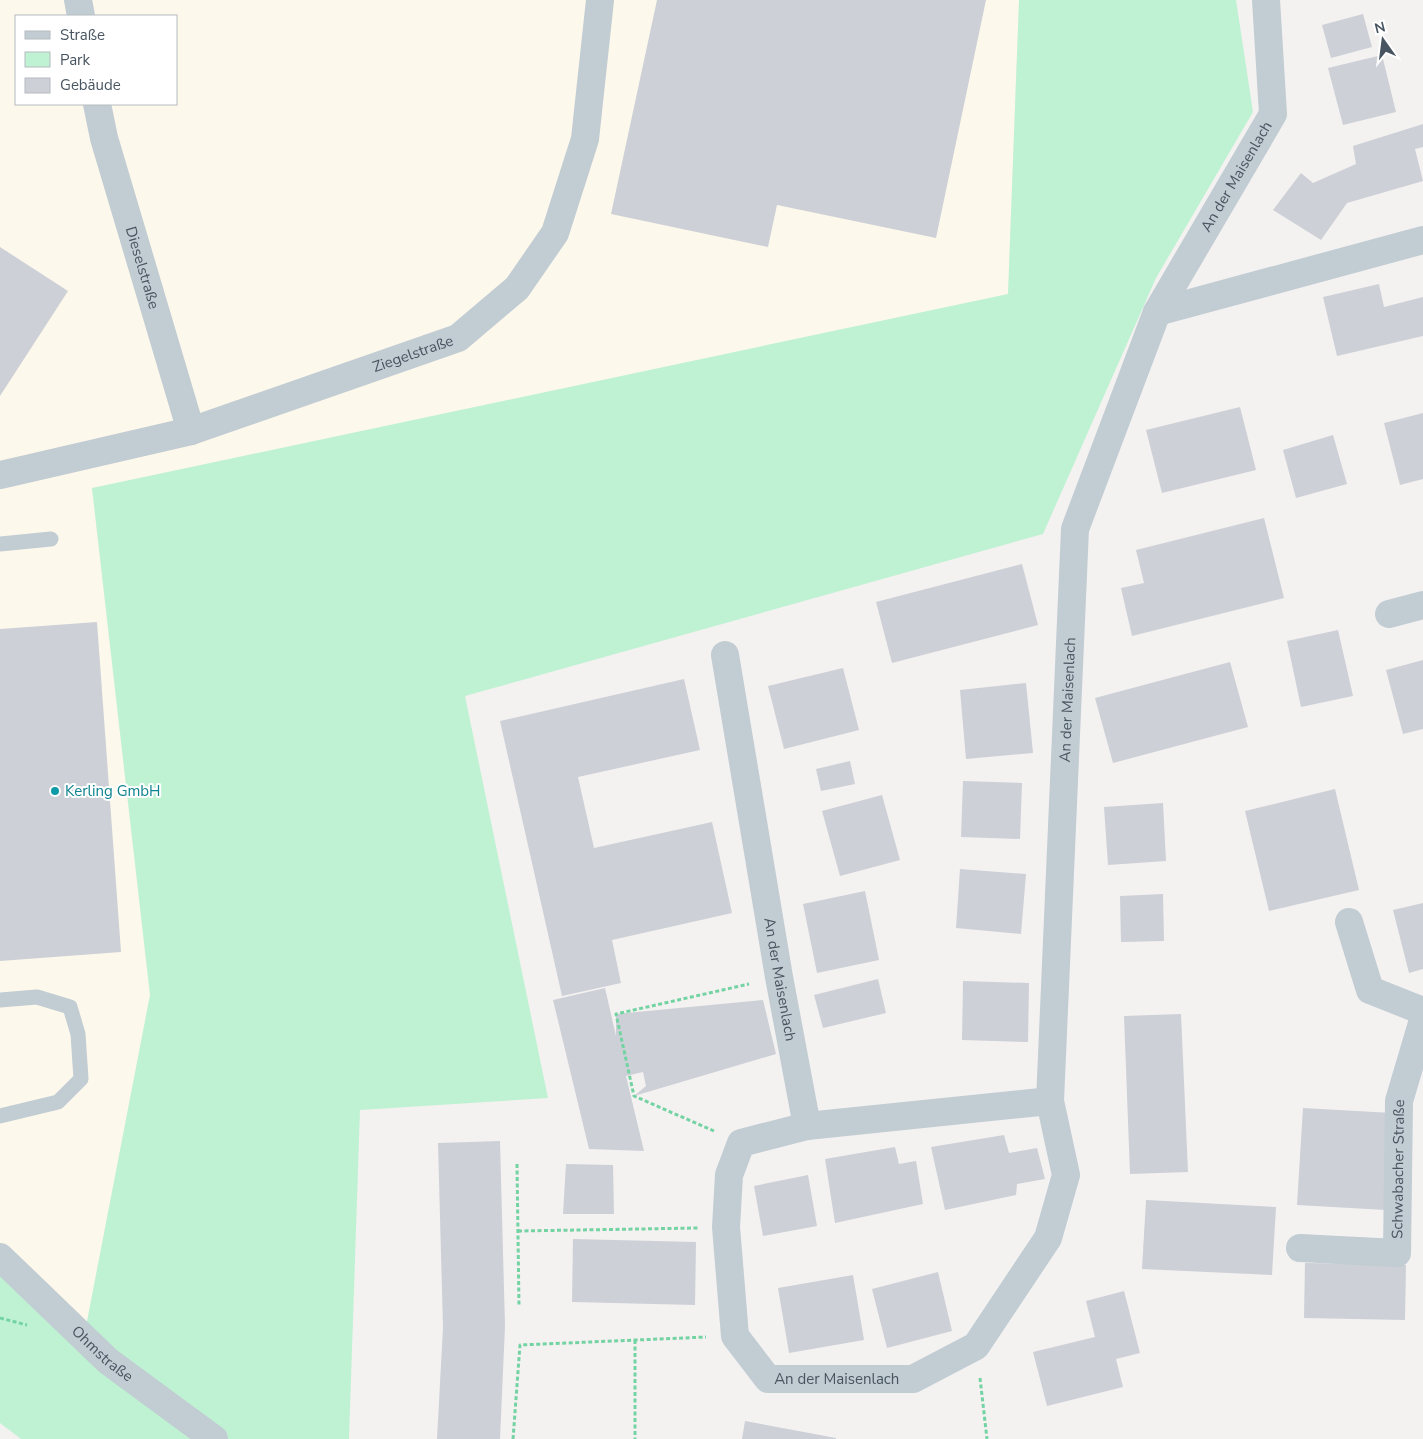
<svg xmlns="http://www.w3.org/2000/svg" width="1423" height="1439" font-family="'Nunito Sans',sans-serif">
  <rect width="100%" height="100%" fill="#f4f1f1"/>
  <!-- commercial -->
  <path fill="#fdf8ec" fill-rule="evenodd" d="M 0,0 L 1019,0 L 1008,294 L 92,489 L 150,995 L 83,1342 L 0,1264 ZM 16,16 L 176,16 L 176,104 L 16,104 Z"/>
  <!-- green -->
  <polygon fill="#bff2d2" points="1019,0 1236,0 1253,112 1156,278 1043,534 465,696 548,1098 360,1110 349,1439 21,1439 0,1423 0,1264 83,1342 150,995 92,488 1008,294"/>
  <!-- building -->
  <g fill="#cdd0d6">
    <polygon points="657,0 986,0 936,238 777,205 768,247 611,214"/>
    <polygon points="1363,14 1372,47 1331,58 1322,25"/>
    <polygon points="1382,55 1396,112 1343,125 1328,68"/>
    <polygon points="1423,124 1423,147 1415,149 1423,181 1347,203 1321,240 1273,210 1301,173 1313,183 1356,164 1353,146"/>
    <polygon points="0,247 68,291 0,396"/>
    <polygon points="1379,284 1384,307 1423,297 1423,336 1337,356 1323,297"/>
    <polygon points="1240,407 1256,470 1162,493 1146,430"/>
    <polygon points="1423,413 1423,479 1400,485 1384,423"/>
    <polygon points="1333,435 1347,484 1296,498 1283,450"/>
    <polygon points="1264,518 1284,598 1132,636 1121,588 1144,583 1136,550"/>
    <polygon points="1022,564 1038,625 892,663 876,602"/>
    <polygon points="97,622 121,952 0,961 0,629"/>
    <polygon points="1338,630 1353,696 1301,707 1287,641"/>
    <polygon points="1423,660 1423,729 1403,734 1386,670"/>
    <polygon points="1230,662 1248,727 1113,763 1095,698"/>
    <polygon points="843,668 859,730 784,749 768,686"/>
    <polygon points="684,679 700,750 578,777 594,848 712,822 732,913 612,940 621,983 562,996 500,721"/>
    <polygon points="1026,683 1033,753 966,759 960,690"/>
    <polygon points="850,761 855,784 821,791 816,769"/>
    <polygon points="963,781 1022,783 1020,839 961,837"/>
    <polygon points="1335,789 1359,890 1269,911 1245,811"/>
    <polygon points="882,795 900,860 840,876 822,811"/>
    <polygon points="1163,803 1166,861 1108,865 1104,807"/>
    <polygon points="960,869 1026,874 1021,934 956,928"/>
    <polygon points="865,891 879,960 817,973 803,904"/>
    <polygon points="1163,894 1164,941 1121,942 1120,896"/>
    <polygon points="1423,903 1423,969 1409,973 1393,910"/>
    <polygon points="878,979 886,1013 823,1028 814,995"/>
    <polygon points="963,981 1029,983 1028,1042 962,1040"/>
    <polygon points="605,988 616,1036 616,1014 763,1000 776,1054 634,1096 646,1086 643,1072 626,1076 644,1151 589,1149 553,1000"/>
    <polygon points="1181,1014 1188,1172 1130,1174 1124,1016"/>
    <polygon points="1303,1108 1392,1113 1386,1210 1297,1205"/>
    <polygon points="1004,1135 1009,1153 1037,1148 1045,1179 1017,1184 1016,1195 945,1210 931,1147"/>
    <polygon points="500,1141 505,1326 500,1439 437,1439 443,1327 438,1143"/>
    <polygon points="895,1147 899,1164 916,1161 923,1204 835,1223 825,1159"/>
    <polygon points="566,1164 613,1165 614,1214 563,1214"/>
    <polygon points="808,1175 817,1226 763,1236 754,1186"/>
    <polygon points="1146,1200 1276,1207 1272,1275 1142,1269"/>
    <polygon points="573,1239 696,1242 695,1305 572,1302"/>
    <polygon points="1305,1263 1406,1265 1405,1320 1304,1318"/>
    <polygon points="938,1272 952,1331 887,1348 872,1289"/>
    <polygon points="853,1275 864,1340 789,1353 778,1288"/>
    <polygon points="1124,1291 1140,1353 1116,1359 1123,1387 1047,1406 1033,1352 1095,1337 1086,1301"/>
    <polygon points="745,1421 836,1438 836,1439 742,1439"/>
  </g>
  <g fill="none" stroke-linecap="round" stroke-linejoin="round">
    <!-- path -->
    <g stroke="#74d3a3" stroke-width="3" stroke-dasharray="4 2.5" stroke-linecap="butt">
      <polyline points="714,1131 634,1096 616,1014 749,984"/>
      <polyline points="517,1164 519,1307"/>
      <polyline points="518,1231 698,1228"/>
      <polyline points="0,1318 27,1325"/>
      <polyline points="635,1340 635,1439"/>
      <polyline points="980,1378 987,1439"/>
      <polyline points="513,1439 520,1345 706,1337"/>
    </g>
    <!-- lane -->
    <g stroke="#c1ccd3" stroke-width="15">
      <polyline points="0,544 51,539"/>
      <polyline points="0,1000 37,997 70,1007 78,1034 81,1079 58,1102 0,1116"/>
    </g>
    <!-- street -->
    <g stroke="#c1ccd3" stroke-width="28">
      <polyline points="78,0 81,16"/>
      <path id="s1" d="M 97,104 L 104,138 L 191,431"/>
      <polyline points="1157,312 1423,240"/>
      <path id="s2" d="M 0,475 L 191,431 L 458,338 L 517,288 L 555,233 L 585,139 L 600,0"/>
      <polyline points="1389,614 1423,605"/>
      <path id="s3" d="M 725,655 L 779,977 L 807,1126"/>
      <polyline points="1349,922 1370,990 1423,1011"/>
      <path id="s4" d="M 1050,1101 L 807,1126 L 741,1143 L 729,1175 L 726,1227 L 735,1336 L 768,1379 L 913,1379 L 976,1346 L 1048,1238 L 1066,1175 L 1050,1101 L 1075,529 L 1157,312 L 1273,114 L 1266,0"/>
      <path id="s5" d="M 1300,1248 L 1397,1253 L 1399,1101 L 1423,1020"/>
      <path id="s6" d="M 0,1257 L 108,1361 L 214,1439"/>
    </g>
  </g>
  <!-- markers -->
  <circle fill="#0f9aa8" stroke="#fff" stroke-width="2" cx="55" cy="791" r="5"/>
  <g text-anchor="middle" stroke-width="4" stroke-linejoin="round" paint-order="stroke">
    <!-- street labels -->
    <g font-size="15" fill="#485560" stroke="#fff">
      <text dy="5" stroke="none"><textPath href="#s4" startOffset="2011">An der Maisenlach</textPath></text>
      <text dy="5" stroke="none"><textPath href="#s1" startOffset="170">Dieselstraße</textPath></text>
      <text dy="5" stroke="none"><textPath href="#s2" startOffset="431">Ziegelstraße</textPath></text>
      <text dy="5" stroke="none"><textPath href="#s4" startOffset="1451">An der Maisenlach</textPath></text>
      <text dy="5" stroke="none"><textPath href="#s3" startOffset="329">An der Maisenlach</textPath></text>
      <text dy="5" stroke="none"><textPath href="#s5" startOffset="181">Schwabacher Straße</textPath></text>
      <text dy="5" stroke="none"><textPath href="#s6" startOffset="141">Ohmstraße</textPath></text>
      <text dy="5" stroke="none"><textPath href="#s4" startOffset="631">An der Maisenlach</textPath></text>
    </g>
    <!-- culture labels -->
    <g font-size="15" fill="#0d838f" stroke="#fff" text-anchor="start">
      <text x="65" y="796">Kerling GmbH</text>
    </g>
  </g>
  <!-- legend -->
  <rect x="15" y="15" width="162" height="90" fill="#ffffff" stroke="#b6bbbf"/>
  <rect x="25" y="31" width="25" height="8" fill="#c1ccd3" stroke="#b6bbbf"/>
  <text x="60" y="40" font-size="15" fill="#485560">Straße</text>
  <rect x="25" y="52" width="25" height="15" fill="#bff2d2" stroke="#b6bbbf"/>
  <text x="60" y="65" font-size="15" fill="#485560">Park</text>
  <rect x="25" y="78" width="25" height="15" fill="#cdd0d6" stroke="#b6bbbf"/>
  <text x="60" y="90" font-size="15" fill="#485560">Gebäude</text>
  <!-- north arrow -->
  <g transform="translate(1383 40) rotate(346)" stroke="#ffffff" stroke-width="4" paint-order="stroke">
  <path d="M0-4L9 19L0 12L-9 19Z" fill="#485560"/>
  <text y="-8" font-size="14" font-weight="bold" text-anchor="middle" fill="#485560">N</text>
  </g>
</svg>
